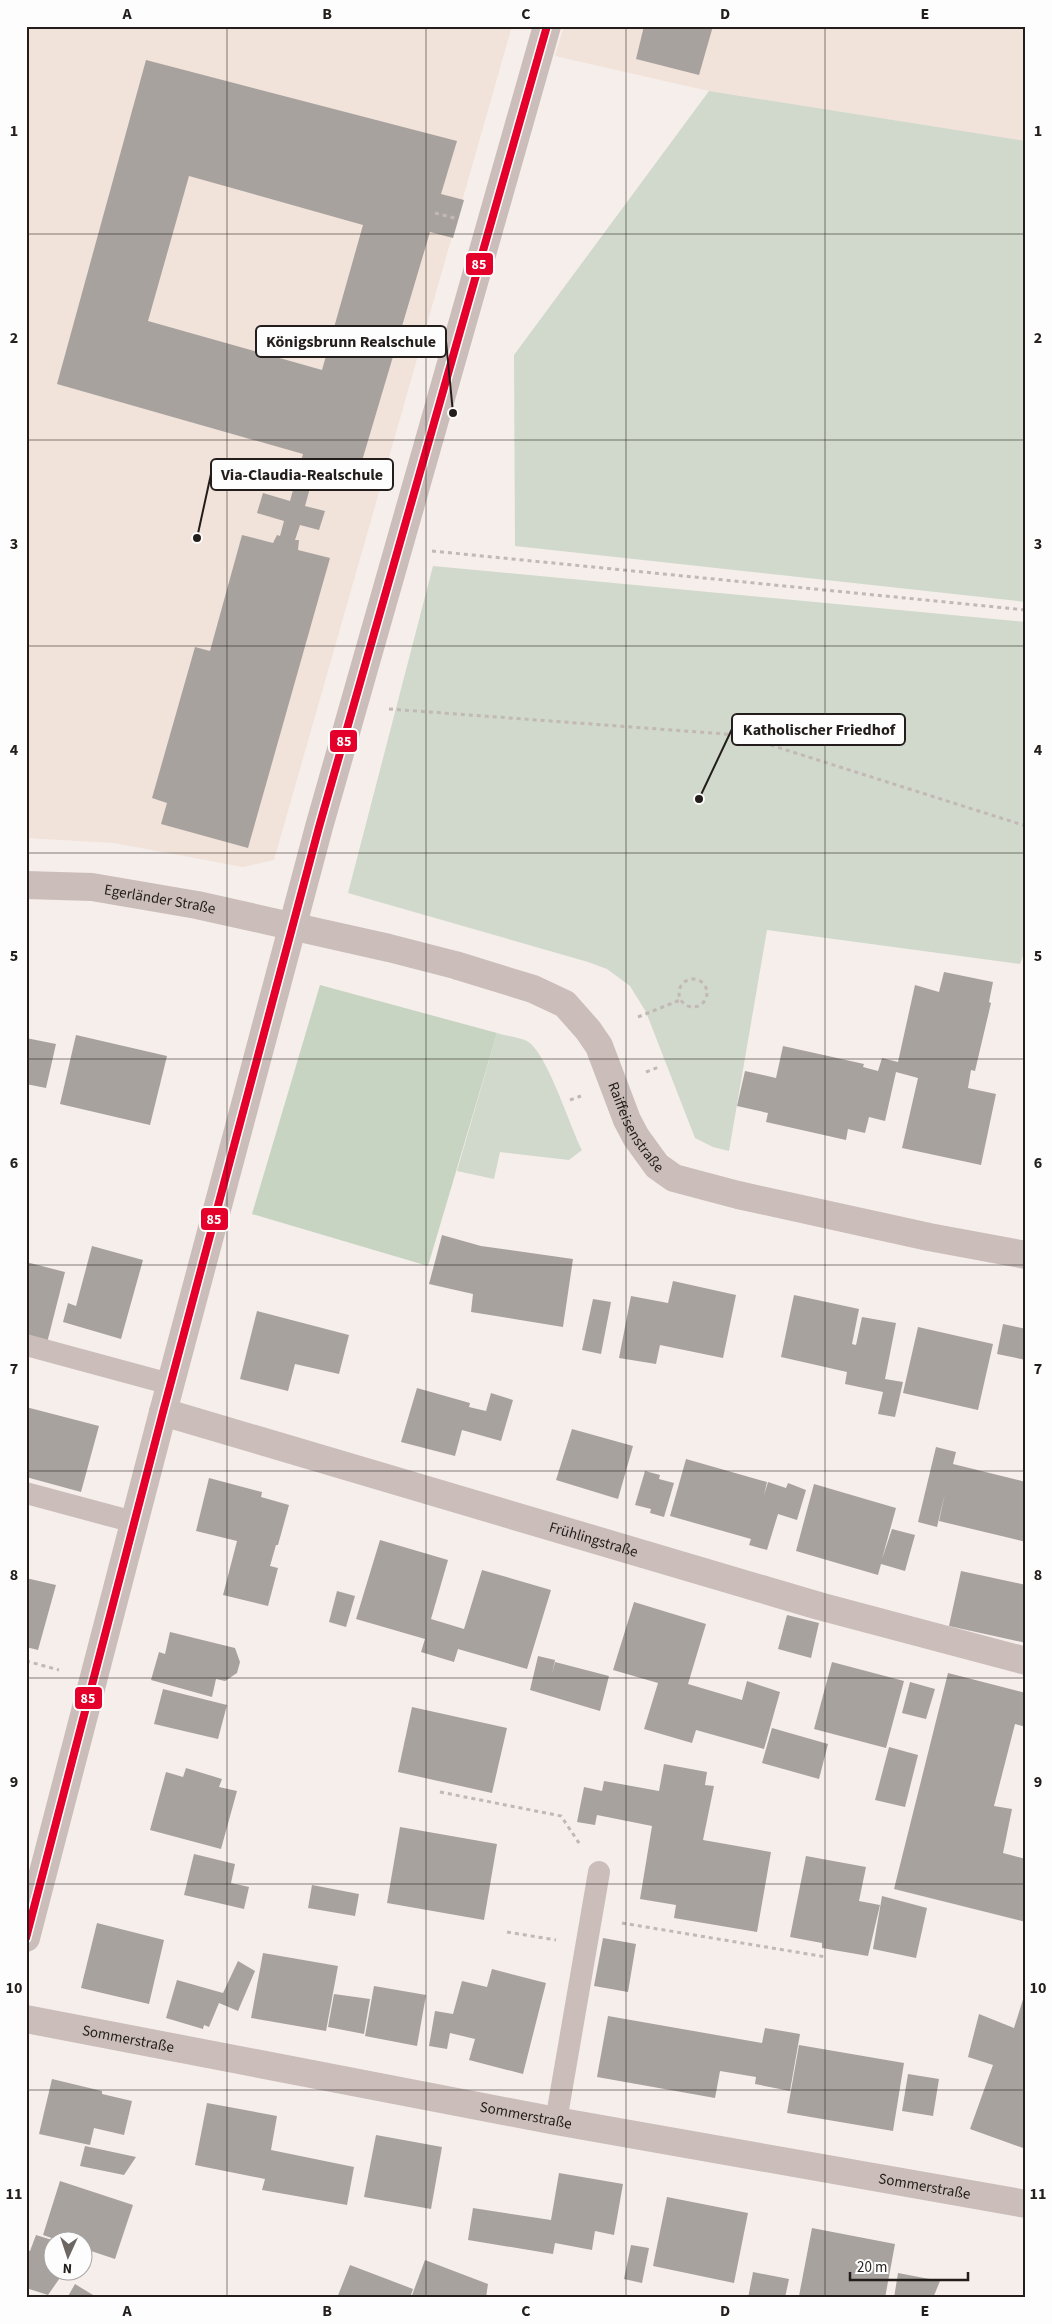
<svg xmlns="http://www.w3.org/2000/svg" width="1052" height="2324" font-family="'Source Sans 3',sans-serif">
  <rect width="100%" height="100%" fill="#f6eeea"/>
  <!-- built -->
  <g fill="#f1e2da">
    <polygon points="26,26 512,26 274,860 243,867 114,843 26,838"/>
    <polygon points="564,26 1026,26 1026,141 709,91 555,56"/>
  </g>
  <!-- green -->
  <g fill="#d0d9cb">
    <polygon points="709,91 1026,141 1026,602 515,546 514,355"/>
    <polygon points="433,566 1026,622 1026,948 1020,964 767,930 729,1151 713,1147 695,1138 646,1012 630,986 607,969 588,962 348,893"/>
    <path d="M 497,1033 C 506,1036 518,1037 527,1041 C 547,1052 570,1127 582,1150 L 569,1160 L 500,1152 L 494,1179 L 457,1171 Z"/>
  </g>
  <!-- forest -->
  <polygon fill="#c7d4c2" points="320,985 497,1033 428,1266 252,1214"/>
  <!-- building -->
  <g fill="#a8a29f" fill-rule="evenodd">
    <polygon points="644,26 713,26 699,75 636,59"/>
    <path d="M 146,60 L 457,141 L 441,194 L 464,200 L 453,238 L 430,232 L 359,471 L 318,459 L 305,506 L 325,511 L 319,530 L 300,525 L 295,540 L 299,540 L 298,550 L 330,558 L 248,848 L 161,824 L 167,803 L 152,798 L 195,647 L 210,651 L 242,535 L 273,543 L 277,535 L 280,536 L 284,521 L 257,513 L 263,493 L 290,501 L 303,454 L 57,384 ZM 189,176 L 363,225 L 322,370 L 148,321 Z"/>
    <polygon points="944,972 993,982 989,1002 991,1003 975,1071 971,1070 968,1088 996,1094 981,1165 902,1148 918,1078 896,1072 885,1121 869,1117 865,1133 848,1129 846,1140 766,1122 768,1113 737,1106 745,1071 776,1078 783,1046 864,1064 863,1067 878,1071 882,1058 898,1062 915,985 939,992"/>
    <polygon points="76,1035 167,1056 150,1125 60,1104"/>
    <polygon points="26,1038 56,1044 46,1088 26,1084"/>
    <polygon points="442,1235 481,1246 573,1259 563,1327 471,1312 473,1294 429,1284"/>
    <polygon points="92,1246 143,1260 121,1339 63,1322 68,1303 76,1306"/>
    <polygon points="26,1262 65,1272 47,1343 26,1337"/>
    <polygon points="673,1281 736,1295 723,1358 660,1345 656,1364 619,1358 631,1296 668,1303"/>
    <polygon points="794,1295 859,1309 852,1344 856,1345 862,1317 896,1323 885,1379 903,1382 895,1417 878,1414 883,1392 845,1384 847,1372 781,1357"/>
    <polygon points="593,1299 611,1302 601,1354 582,1350"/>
    <polygon points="257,1311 349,1335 339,1374 295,1364 288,1391 240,1379"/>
    <polygon points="1003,1324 1026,1329 1026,1360 997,1354"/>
    <polygon points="918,1327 993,1344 978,1410 903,1393"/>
    <polygon points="417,1388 470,1403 469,1407 486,1411 491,1393 513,1400 501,1441 462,1430 455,1456 401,1442"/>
    <polygon points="26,1407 99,1426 81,1492 26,1477"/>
    <polygon points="572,1429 633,1446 618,1499 556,1480"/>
    <polygon points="936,1447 956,1452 953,1464 1026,1482 1026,1542 939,1521 945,1493 937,1527 918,1522"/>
    <polygon points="686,1459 767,1482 764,1495 768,1482 786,1488 788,1483 806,1490 797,1520 778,1514 767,1550 749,1545 751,1539 670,1516"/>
    <polygon points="645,1471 660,1475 659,1479 674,1483 664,1517 650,1513 651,1509 635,1505"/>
    <polygon points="209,1478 262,1492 261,1497 289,1505 278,1545 276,1545 270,1566 278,1568 268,1606 223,1595 237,1541 196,1531"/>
    <polygon points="814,1484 896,1508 882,1559 892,1529 915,1535 905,1571 881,1564 878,1575 796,1551"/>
    <polygon points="380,1540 448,1560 431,1619 464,1629 482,1570 551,1590 527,1669 458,1649 454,1662 421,1652 425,1639 356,1619"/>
    <polygon points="961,1571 1026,1585 1026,1643 949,1626"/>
    <polygon points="26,1578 56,1585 38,1650 26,1647"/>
    <polygon points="337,1591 355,1596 346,1627 329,1622"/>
    <polygon points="634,1602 706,1624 688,1684 742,1700 747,1681 780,1692 764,1749 696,1730 692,1743 644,1729 658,1683 613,1670"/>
    <polygon points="787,1615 819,1623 811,1658 778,1649"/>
    <polygon points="170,1632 235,1648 240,1662 237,1673 225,1681 216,1679 212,1697 151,1680 159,1652 165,1654"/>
    <polygon points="538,1656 555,1660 552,1674 555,1662 609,1676 600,1711 530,1690"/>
    <polygon points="832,1662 904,1681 886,1748 814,1729"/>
    <polygon points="948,1673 1026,1693 1026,1727 1015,1724 994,1806 1012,1809 1003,1853 1026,1859 1026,1922 894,1889"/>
    <polygon points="910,1682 935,1689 926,1719 902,1713"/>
    <polygon points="163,1689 227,1705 218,1739 154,1724"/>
    <polygon points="412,1707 507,1728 492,1793 398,1772"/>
    <polygon points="772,1728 828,1744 819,1779 762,1763"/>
    <polygon points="889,1747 918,1755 905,1807 875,1800"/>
    <polygon points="664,1764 707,1772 705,1785 714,1786 703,1840 771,1852 757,1932 674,1918 676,1905 640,1899 652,1826 597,1815 595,1825 577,1822 584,1787 602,1791 604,1781 659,1791"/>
    <polygon points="186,1768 222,1779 219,1787 237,1791 221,1849 150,1830 166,1772 183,1777"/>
    <polygon points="400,1827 497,1844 484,1920 387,1903"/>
    <polygon points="194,1854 235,1864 231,1883 249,1887 244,1909 184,1895"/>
    <polygon points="806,1856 866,1867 859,1901 880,1905 868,1956 822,1948 822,1943 790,1937"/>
    <polygon points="312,1885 359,1894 355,1916 308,1908"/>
    <polygon points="882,1896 927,1908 916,1958 873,1949"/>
    <polygon points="97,1923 164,1940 149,2004 81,1988"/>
    <polygon points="603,1938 636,1944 628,1992 594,1986"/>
    <polygon points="263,1953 338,1966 326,2031 251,2018"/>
    <polygon points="238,1961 255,1971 238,2011 219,2003 209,2027 204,2025 203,2029 166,2018 177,1980 223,1993"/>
    <polygon points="492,1969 546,1983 523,2074 469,2060 475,2039 450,2033 447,2049 429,2046 435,2011 453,2014 462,1981 487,1987"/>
    <polygon points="374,1986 426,1995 417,2046 365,2036"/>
    <polygon points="1025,1993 1026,1994 1026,2149 970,2129 993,2065 968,2057 979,2014 1014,2028"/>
    <polygon points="334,1994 370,1999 364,2034 328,2027"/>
    <polygon points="608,2016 762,2043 765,2028 800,2034 790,2091 755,2084 756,2077 720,2071 715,2098 597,2077"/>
    <polygon points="799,2045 904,2063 893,2131 787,2113"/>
    <polygon points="908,2074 939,2079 933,2116 902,2111"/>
    <polygon points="52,2079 102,2091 102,2094 132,2101 124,2135 94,2128 90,2145 39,2134"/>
    <polygon points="207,2103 277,2116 271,2150 354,2167 347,2205 262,2190 265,2179 195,2165"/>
    <polygon points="376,2135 442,2147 431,2209 364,2197"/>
    <polygon points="85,2146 136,2157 124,2175 80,2166"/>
    <polygon points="559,2173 623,2184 614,2235 595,2231 592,2250 555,2243 553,2254 468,2240 473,2208 551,2220"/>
    <polygon points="60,2181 133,2205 115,2259 82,2248 82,2242 63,2242 43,2235"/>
    <polygon points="667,2197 748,2213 734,2283 653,2266"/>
    <polygon points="812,2228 895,2244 885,2298 799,2296"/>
    <polygon points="36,2235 52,2240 52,2272 64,2272 48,2295 26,2288 26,2249 30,2251"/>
    <polygon points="631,2245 649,2248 642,2283 624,2279"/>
    <polygon points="425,2260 488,2284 486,2298 411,2298"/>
    <polygon points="350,2265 413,2289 410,2298 337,2298"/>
    <polygon points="753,2272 789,2279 785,2298 748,2298"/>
    <polygon points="898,2273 940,2281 933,2298 894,2298"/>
    <polygon points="75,2284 98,2298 67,2298"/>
  </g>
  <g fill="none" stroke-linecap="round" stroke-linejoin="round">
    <!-- path -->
    <g stroke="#c2b8b5" stroke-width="3" stroke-dasharray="4 4" stroke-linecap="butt">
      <polyline points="435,213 458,219"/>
      <polyline points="432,551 1026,610"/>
      <polyline points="389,709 739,735 1026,826"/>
      <circle cx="693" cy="993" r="14"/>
      <polyline points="638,1017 680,1000"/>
      <polyline points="646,1072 659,1067"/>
      <polyline points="570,1100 581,1096"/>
      <polyline points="26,1661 59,1670"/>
      <polyline points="440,1792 561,1816 581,1846"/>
      <polyline points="622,1923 826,1957"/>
      <polyline points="507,1932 556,1940"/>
    </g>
    <!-- service -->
    <g stroke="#cbbdba" stroke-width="22">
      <polyline points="26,1345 170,1384"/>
      <polyline points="26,1493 134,1522"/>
      <polyline points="556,2121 599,1872"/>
    </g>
    <!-- minor -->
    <g stroke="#cbbdba" stroke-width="28">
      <path id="s1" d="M 26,885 L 92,887 L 197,905 L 389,948 L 455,965 L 533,989 L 565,1004 L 588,1030 L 599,1046 L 627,1120 L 636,1137 L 657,1166 L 674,1178 L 738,1195 L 929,1237 L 1026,1255"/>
      <path id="s2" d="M 163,1412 L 819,1606 L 1026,1661"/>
      <polyline points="26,1938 163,1412 319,827 547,26"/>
      <path id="s3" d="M 26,2019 L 556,2121 L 1026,2204"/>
    </g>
    <defs>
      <polyline id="bus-1" points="26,1938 163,1412 319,827 547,26"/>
    </defs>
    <!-- bus-1 casing -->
    <use href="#bus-1" stroke="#fdfdfd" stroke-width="11"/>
    <!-- bus-1 -->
    <use href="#bus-1" stroke="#e4002b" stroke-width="8"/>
  </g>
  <!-- grid -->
  <path fill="none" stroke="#231e1b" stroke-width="1" stroke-opacity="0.55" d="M 227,26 L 227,2298M 426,26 L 426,2298M 626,26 L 626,2298M 825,26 L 825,2298M 26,234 L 1026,234M 26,440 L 1026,440M 26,646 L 1026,646M 26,853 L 1026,853M 26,1059 L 1026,1059M 26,1265 L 1026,1265M 26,1471 L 1026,1471M 26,1678 L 1026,1678M 26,1884 L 1026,1884M 26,2090 L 1026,2090"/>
  <g text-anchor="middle" stroke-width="5" stroke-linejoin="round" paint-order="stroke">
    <!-- street labels -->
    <g font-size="15" fill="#231e1b" stroke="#fdfdfd">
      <text dy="5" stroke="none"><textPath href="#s1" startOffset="135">Egerländer Straße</textPath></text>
      <text dy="5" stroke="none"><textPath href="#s1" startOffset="698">Raiffeisenstraße</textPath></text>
      <text dy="5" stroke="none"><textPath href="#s2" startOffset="449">Frühlingstraße</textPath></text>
      <text dy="5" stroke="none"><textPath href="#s3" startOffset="104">Sommerstraße</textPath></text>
      <text dy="5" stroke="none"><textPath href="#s3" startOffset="509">Sommerstraße</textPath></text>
      <text dy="5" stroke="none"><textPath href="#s3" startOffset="914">Sommerstraße</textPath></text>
    </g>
  </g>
  <!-- callouts -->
  <path fill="none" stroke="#231e1b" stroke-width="2" d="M453 413L446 341M197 538L211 474M699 799L732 729"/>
  <g fill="#231e1b" stroke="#fdfdfd" stroke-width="2">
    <circle cx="453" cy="413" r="5"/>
    <circle cx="197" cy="538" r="5"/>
    <circle cx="699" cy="799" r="5"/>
  </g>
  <g fill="#fdfdfd" stroke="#231e1b" stroke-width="2">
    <rect x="256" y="326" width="190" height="31" rx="5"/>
    <rect x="211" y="459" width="182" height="31" rx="5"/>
    <rect x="732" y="714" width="173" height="31" rx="5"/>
  </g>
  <g font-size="16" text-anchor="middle" font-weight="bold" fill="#231e1b">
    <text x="351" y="347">Königsbrunn Realschule</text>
    <text x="302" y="480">Via-Claudia-Realschule</text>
    <text x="819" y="735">Katholischer Friedhof</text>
  </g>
  <g stroke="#fdfdfd" stroke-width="2">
    <rect x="465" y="252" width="29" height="24" rx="5" fill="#e4002b"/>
    <rect x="329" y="729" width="29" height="24" rx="5" fill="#e4002b"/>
    <rect x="200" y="1207" width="29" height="24" rx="5" fill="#e4002b"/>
    <rect x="74" y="1686" width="29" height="24" rx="5" fill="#e4002b"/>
  </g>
  <g font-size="14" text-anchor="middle" font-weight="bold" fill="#fff">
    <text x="479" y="269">85</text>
    <text x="344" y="746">85</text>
    <text x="214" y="1224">85</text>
    <text x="88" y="1703">85</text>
  </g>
  <!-- border -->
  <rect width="1052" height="2324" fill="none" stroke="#fdfdfd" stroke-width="55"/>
  <!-- north arrow -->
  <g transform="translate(68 2256) rotate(183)"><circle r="24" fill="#fdfdfd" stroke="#a6a4a3"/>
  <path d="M0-4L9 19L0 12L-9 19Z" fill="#6d6763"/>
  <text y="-8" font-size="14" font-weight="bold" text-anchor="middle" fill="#231e1b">N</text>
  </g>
  <!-- scale -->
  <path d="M850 2272v8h118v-8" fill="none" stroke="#231e1b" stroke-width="2.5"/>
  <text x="857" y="2272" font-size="15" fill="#231e1b" stroke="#fdfdfd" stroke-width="4" paint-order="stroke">20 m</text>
  <rect x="28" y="28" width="996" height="2268" fill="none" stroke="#231e1b" stroke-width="2"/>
  <g font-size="16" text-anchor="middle" font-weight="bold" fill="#231e1b">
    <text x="127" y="19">A</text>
    <text x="327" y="19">B</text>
    <text x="526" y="19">C</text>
    <text x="725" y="19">D</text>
    <text x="925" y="19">E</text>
    <text x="14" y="136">1</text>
    <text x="1038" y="136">1</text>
    <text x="14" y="343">2</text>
    <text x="1038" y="343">2</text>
    <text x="14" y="549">3</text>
    <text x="1038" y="549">3</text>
    <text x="14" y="755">4</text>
    <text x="1038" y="755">4</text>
    <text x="14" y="961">5</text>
    <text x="1038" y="961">5</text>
    <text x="14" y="1168">6</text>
    <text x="1038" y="1168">6</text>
    <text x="14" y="1374">7</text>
    <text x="1038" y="1374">7</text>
    <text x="14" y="1580">8</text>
    <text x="1038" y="1580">8</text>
    <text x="14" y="1787">9</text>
    <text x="1038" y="1787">9</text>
    <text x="14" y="1993">10</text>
    <text x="1038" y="1993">10</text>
    <text x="14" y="2199">11</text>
    <text x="1038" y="2199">11</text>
    <text x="127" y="2316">A</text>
    <text x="327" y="2316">B</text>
    <text x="526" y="2316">C</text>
    <text x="725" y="2316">D</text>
    <text x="925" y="2316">E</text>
  </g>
</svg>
